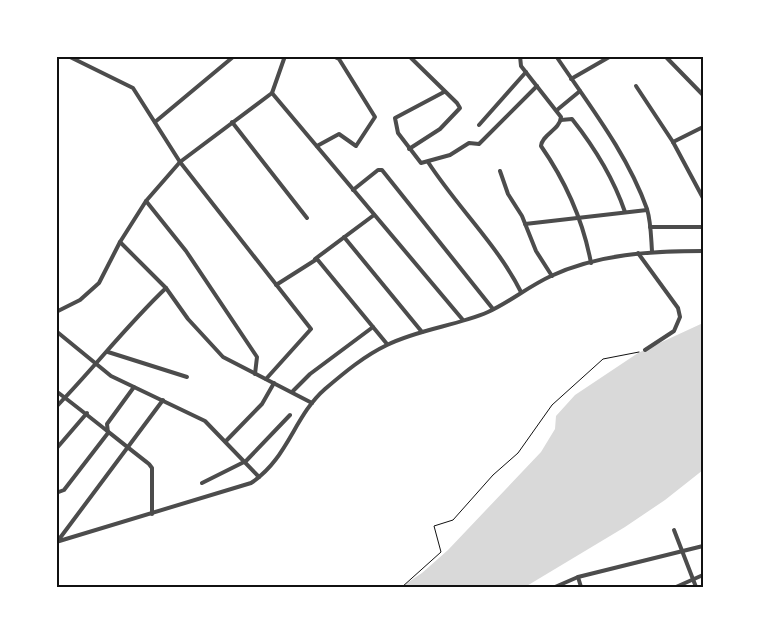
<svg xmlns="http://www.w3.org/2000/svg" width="759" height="643" font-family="Commissioner,sans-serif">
  <rect width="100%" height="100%" fill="#fff"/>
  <!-- water -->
  <polygon fill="#d9d9d9" points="703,323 703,470 665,500 625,527 525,587 401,587 422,573 448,550 541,452 555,429 556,416 575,395 638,353"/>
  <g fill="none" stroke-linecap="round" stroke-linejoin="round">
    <!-- path -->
    <polyline stroke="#111" stroke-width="1" points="402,587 441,552 434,526 453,520 493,475 518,453 552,405 603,359 639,352"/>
    <!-- minor -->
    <g stroke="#4c4c4c" stroke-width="4">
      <polyline points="68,56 133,88 180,162 311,329 266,379"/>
      <polyline points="409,56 457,103 460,108 440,129 409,149"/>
      <path d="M 520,56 L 521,66 L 561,117 C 560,130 542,134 541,146 C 566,182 583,220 591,263"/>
      <path d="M 556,56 C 589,105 627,153 647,209 C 651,222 651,237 652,251"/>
      <polyline points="665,56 703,95"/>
      <polyline points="571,79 611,56"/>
      <polyline points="636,86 673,142 703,198"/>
      <polyline points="444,92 395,118 398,133 421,163 450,155 469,143 479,144 537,86"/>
      <polyline points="272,93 463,320"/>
      <polyline points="557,110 580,91"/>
      <path d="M 561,120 L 572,119 C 595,148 613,177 625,212"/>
      <polyline points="155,122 233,57"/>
      <polyline points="232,122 307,218"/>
      <polyline points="479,125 526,72"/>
      <polyline points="673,142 703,127"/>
      <polyline points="317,146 339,134 356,146 375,117 339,59 333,56"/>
      <path d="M 428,162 C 457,207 497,244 521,292"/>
      <polyline points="500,171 508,194 522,216 536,251 552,276"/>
      <polyline points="353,190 378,170 382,170 493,309"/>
      <polyline points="146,201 186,251 257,357 255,374"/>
      <polyline points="525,224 647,210"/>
      <polyline points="650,227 703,227"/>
      <polyline points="344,237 422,332"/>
      <polyline points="120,242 166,288 188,319 223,357 312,403"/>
      <polyline points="638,253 678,308 680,317 674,331 645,350"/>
      <polyline points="315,259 374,215"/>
      <polyline points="276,285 317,259 387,344"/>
      <polyline points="56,312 80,300 99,283 120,242 146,201 180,162 272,93 285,56"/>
      <polyline points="56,331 111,376 205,421 259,477"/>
      <polyline points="108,352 187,377"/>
      <path d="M 56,391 C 88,415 118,440 149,464 L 152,468 L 152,514"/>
      <polyline points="293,391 310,374 373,327"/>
      <path d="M 56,407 C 94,368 127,325 166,288"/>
      <polyline points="226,441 262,404 274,383"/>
      <polyline points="56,449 87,413"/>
      <polyline points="202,483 246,461 290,415"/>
      <polyline points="56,493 64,490 108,433 107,424 134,387"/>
      <polyline points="674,530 696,587"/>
      <path d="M 56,542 L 251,483 C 288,459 294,416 325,389 C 345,372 364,356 387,345 C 419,329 456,326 488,312 C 510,302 529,286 551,276 C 598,254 651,251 703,251"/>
      <polyline points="57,542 163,400"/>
      <polyline points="578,577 581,587"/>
      <polyline points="555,587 578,577 703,546"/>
      <polyline points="676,587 703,575"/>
    </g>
  </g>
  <!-- border -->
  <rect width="759" height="643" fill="none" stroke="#ffffff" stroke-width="115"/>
  <rect x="58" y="58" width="644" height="528" fill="none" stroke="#111" stroke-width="2"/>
</svg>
